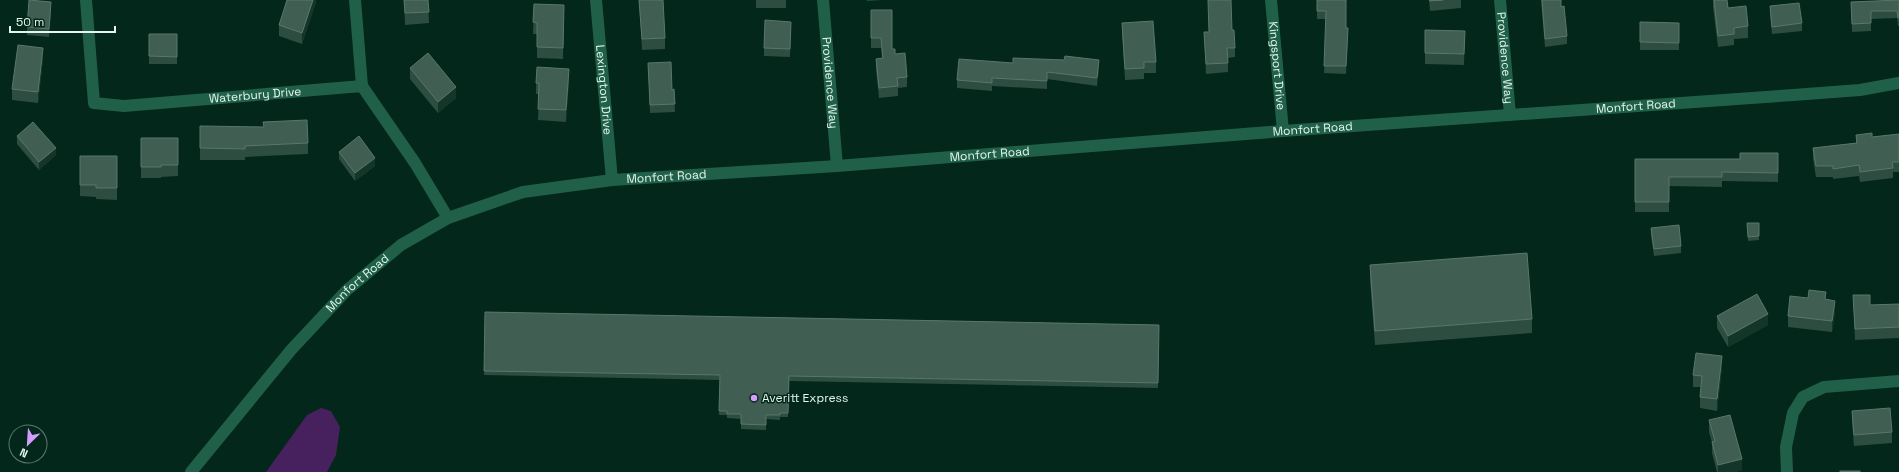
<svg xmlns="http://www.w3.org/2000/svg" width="1899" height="472" font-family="'Space Grotesk',sans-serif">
  <rect width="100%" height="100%" fill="#03271a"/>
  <!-- water -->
  <polygon fill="#47205e" points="321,408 331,411 340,427 336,455 327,472 266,472 307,415"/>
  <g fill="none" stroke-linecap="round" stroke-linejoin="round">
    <!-- minor -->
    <g stroke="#216048" stroke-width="12">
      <path id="s1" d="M 86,0 L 94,103 L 124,106 L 362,86 L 415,163 L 448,218"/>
      <polyline points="355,0 362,86"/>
      <path id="s2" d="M 596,0 L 612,180"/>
      <path id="s3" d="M 823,0 L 837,166"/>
      <path id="s4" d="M 1271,0 L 1283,131"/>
      <path id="s5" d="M 1500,0 L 1510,115"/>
      <path id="s6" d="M 191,472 L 291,350 L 347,290 L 401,245 L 448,218 L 523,192 L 612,180 L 837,166 L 1283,131 L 1793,95 L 1860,90 L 1899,83"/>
      <polyline points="1787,472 1786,447 1793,413 1803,397 1824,387 1899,381"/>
    </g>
  </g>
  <!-- wall -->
  <g fill="#2c4d3f">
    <polygon points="316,0 316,2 302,44 279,36 279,25"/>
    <polygon points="404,0 428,0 429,23 405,25"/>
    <polygon points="639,0 663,0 665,38 665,49 642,50"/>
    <rect x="756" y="0" width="30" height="8"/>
    <polygon points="867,0 883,0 867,1"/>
    <polygon points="1208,0 1232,30 1235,48 1235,57 1228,58 1228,72 1206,74 1204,32 1209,32"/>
    <polygon points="1317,0 1346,28 1348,36 1346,74 1324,73 1326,19 1317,19"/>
    <polygon points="1429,0 1461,0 1461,8 1430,11"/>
    <polygon points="1541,0 1561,0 1561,7 1567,36 1567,44 1545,47"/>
    <polygon points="1713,0 1727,0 1728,8 1748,26 1748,38 1734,39 1734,45 1718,47 1713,7"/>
    <polygon points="1899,0 1899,26 1898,26 1897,18 1871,19 1871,31 1852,32 1851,2"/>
    <polygon points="534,4 564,16 563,59 537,58 537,34 533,34"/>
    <polygon points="1770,6 1802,23 1802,31 1772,34 1770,14"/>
    <polygon points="51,10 49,37 27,35 27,27"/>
    <polygon points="871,10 892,49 895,54 907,77 907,87 898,88 898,96 879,98 876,69 876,59 882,58 881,48 871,48"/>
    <polygon points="791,22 790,57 764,56 764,48"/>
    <polygon points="1640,22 1679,23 1679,50 1640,50"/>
    <polygon points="1122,23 1156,62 1156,73 1144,73 1144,79 1125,80 1122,34"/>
    <polygon points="1425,30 1465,31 1464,65 1425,64"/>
    <rect x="149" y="34" width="28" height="30"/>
    <polygon points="43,59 38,103 12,100 12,89"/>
    <polygon points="648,63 672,90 674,89 675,112 650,113"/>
    <polygon points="1013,63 1099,68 1097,86 1047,79 1047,89 992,86 992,91 957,88 957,80"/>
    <polygon points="410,68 456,98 438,113 410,79"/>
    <polygon points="569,80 566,122 538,120 539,94 536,94 536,83"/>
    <polygon points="200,126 308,143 308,154 245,157 245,160 200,160"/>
    <polygon points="1899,134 1899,172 1893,172 1893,178 1860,182 1859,176 1833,179 1833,177 1816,177 1813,159 1813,148 1856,143 1856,135 1872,137"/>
    <polygon points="17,136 56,155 39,170 17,144"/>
    <polygon points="141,138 178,138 178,176 161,177 161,178 141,178"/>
    <polygon points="339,152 375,166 355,181 339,159"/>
    <polygon points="1778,153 1778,182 1722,181 1722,187 1669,186 1669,212 1635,212 1635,159 1740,159"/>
    <polygon points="80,156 117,156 117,200 96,199 96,197 80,196"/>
    <polygon points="1747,223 1759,223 1759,240 1748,241"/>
    <polygon points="1651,228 1681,246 1681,253 1654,256 1651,236"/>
    <polygon points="1370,265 1532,319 1532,333 1375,345 1370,280"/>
    <polygon points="1853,295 1870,305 1899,304 1899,338 1855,340"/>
    <polygon points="1808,298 1826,300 1835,312 1832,332 1788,327 1788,316"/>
    <polygon points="485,312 1159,325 1158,388 789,381 788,417 780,417 780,420 766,419 766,430 741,429 741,419 727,418 727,415 719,415 720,380 484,375"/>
    <polygon points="1717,316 1768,325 1728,347 1717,328"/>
    <polygon points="1722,367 1717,411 1700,408 1700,397 1701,387 1693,387 1693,375"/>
    <polygon points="1852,411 1892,432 1892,443 1854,446 1852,422"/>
    <polygon points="1709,420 1742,470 1735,472 1717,472 1712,453 1712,443 1709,432"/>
  </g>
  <!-- shaded-wall -->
  <g fill="#133628">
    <polygon points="313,0 316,0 316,2 302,44 302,33"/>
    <polygon points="51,2 51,10 49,37 49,29"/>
    <polygon points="43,48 43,59 38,103 38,92"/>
    <polygon points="1099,60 1099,68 1097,86 1097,78"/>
    <polygon points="569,69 569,80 566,122 566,110"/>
    <polygon points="456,87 456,98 438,113 438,102"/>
    <polygon points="56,148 56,155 39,170 39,162"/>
    <polygon points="375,158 375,166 355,181 355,173"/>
    <polygon points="1835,301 1835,312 1832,332 1832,321"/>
    <polygon points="1768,314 1768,325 1728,347 1728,336"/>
    <polygon points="1722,356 1722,367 1717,411 1717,399"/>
    <polygon points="1742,459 1742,470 1735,472 1718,472 1718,465"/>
  </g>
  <!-- building -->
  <g fill="#405f52" stroke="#59776a">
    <polygon points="29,0 51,2 49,29 27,27"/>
    <polygon points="287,0 313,0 302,33 279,25"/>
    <polygon points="404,0 428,0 429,12 405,13"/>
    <polygon points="639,0 663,0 665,38 642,39"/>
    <polygon points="1208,0 1231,0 1232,30 1234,30 1235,48 1227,48 1228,63 1206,64 1204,32 1209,32"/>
    <polygon points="1317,0 1346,0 1346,28 1348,28 1346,66 1324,66 1326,11 1317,11"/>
    <polygon points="1429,0 1443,0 1430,1"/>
    <polygon points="1542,0 1561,0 1561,7 1564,6 1567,36 1545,39"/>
    <polygon points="1714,0 1727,0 1728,8 1746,6 1748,26 1734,28 1734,34 1718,36"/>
    <polygon points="1899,0 1899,18 1898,18 1897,11 1871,11 1871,23 1852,24 1851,2"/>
    <polygon points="1799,3 1802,23 1772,27 1770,6"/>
    <polygon points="534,4 564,5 563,48 537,47 537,23 533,22"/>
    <polygon points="871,10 892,10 892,49 895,49 895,54 905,53 907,77 897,78 898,86 879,88 876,59 883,58 881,38 871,38"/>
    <polygon points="765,20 791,22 790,49 764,48"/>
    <polygon points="1153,21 1156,62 1144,62 1144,68 1125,69 1122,23"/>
    <polygon points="1640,22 1679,23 1679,43 1640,42"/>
    <polygon points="1425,30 1465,31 1464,54 1425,53"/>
    <polygon points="149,34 177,34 177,57 149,56"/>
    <polygon points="18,45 43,48 38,92 12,89"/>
    <polygon points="428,53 456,87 438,102 410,68"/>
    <polygon points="1065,56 1099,60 1097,78 1047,72 1047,81 992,78 992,83 957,80 959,59 1013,63 1013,58 1064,60"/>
    <polygon points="671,62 672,90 674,89 675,104 650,105 648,63"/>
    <polygon points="537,67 569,69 566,110 538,109 539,83 536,83"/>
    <polygon points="307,120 308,143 245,146 245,149 200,148 200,126 264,127 263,122"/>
    <polygon points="33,122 56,148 39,162 17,136"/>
    <polygon points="1872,133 1872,137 1899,134 1899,162 1892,162 1893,168 1860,172 1859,165 1833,169 1833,166 1816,166 1813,148 1857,143 1856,135"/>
    <polygon points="359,136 375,158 355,173 339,152"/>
    <polygon points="141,138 178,138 178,165 161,165 161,167 141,167"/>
    <polygon points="1740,153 1778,153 1778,173 1722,172 1722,177 1669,177 1669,202 1635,202 1635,159 1740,159"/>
    <polygon points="80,156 117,156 117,188 96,188 96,185 80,185"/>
    <polygon points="1747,223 1759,223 1759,236 1748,237"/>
    <polygon points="1679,225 1681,246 1654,249 1651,228"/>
    <polygon points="1527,253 1532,319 1375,331 1370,265"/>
    <polygon points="1809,290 1826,292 1825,299 1835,301 1832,321 1788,316 1790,296 1808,298"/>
    <polygon points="1757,294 1768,314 1728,336 1717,316"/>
    <polygon points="1853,295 1870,295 1870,305 1899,304 1899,327 1855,329"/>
    <polygon points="485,312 1159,325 1158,383 789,376 788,413 780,413 780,415 766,415 766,425 741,424 741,414 727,414 727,411 719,411 720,375 484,371"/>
    <polygon points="1696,353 1722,356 1717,399 1700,397 1702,376 1693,375"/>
    <polygon points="1890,408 1892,432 1854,435 1852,411"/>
    <polygon points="1730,415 1742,459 1718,465 1712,442 1715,441 1709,420"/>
    <rect x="1840" y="471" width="20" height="1"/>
  </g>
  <!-- markers -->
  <circle fill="#d49cfc" stroke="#03271a" stroke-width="1.5" cx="754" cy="398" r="4"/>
  <g text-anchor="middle" stroke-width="3" stroke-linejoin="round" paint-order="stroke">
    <!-- street labels -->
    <g font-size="12" fill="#e4f7ee" stroke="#03271a">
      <text dy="4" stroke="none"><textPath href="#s5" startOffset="58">Providence Way</textPath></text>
      <text dy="4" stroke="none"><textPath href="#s4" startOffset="66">Kingsport Drive</textPath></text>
      <text dy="4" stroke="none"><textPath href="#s3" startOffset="83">Providence Way</textPath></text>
      <text dy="4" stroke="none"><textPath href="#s2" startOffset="90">Lexington Drive</textPath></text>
      <text dy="4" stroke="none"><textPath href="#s1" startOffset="265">Waterbury Drive</textPath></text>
      <text dy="4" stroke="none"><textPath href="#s6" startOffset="1560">Monfort Road</textPath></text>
      <text dy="4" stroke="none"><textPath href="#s6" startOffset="1236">Monfort Road</textPath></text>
      <text dy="4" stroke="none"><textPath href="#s6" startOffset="912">Monfort Road</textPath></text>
      <text dy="4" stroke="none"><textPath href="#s6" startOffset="588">Monfort Road</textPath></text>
      <text dy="4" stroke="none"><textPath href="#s6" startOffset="252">Monfort Road</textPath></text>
    </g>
    <!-- poi labels -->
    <g font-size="12" fill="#e4f7ee" stroke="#03271a" text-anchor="start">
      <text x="762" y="402">Averitt Express</text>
    </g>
  </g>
  <!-- north arrow -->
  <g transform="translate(28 444) rotate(205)"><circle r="19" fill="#03271a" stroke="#5d7a6f"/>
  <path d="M0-3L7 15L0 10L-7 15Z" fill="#d49cfc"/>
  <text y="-6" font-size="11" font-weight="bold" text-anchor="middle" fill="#e4f7ee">N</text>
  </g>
  <!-- scale -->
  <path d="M10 26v6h105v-6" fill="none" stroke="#e4f7ee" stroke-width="2"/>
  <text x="16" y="26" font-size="12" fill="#e4f7ee" stroke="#03271a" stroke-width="3" paint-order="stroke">50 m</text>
</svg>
